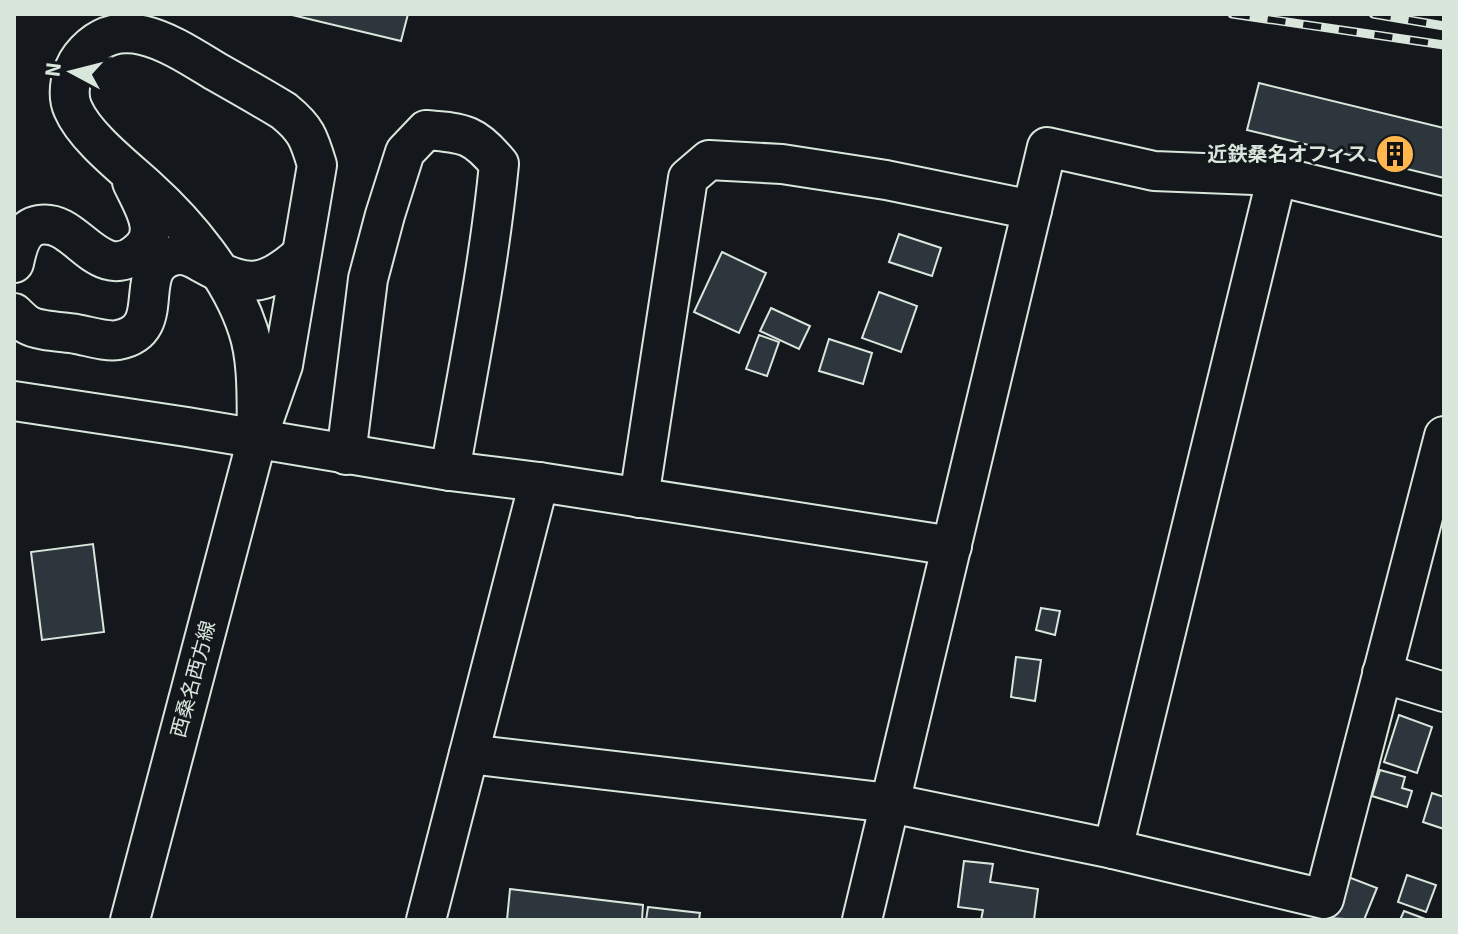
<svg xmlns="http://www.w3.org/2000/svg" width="1458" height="934" font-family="'Source Sans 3','Noto Sans JP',sans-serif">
  <rect width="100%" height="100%" fill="#14181c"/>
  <!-- building -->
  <g fill="#2c363c" stroke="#d8e6dc" stroke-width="2">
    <polygon points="288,14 408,14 401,41"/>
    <polygon points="1259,83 1444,128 1444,178 1247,130"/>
    <polygon points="899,234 941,248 932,276 889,262"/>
    <polygon points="722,252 766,273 739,333 694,312"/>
    <polygon points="879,292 917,306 901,352 862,338"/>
    <polygon points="771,308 810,326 799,349 760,331"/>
    <polygon points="759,335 779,342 767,376 746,369"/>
    <polygon points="829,339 872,353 863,384 819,371"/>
    <polygon points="93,544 104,632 42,640 31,552"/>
    <polygon points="1041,608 1060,611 1055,635 1036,630"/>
    <polygon points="1016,657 1041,660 1035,701 1011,697"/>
    <polygon points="1399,715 1432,727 1417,773 1384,762"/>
    <polygon points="1380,770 1405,777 1402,788 1412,791 1407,807 1372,796"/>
    <polygon points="1432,793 1444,797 1444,829 1423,822"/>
    <polygon points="964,861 993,864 990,882 1038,889 1034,920 981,920 983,910 958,907"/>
    <polygon points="1343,875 1377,888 1364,920 1326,918"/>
    <polygon points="1407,875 1436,885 1426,912 1398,902"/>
    <polygon points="510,889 643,905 642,920 507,920"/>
    <polygon points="648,907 700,913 699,920 646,920"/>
    <polygon points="1404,911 1428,920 1400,920"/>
  </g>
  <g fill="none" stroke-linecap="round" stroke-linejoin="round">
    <defs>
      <g id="minor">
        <path d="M 14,263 C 17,249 21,228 39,225 C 67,220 83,252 108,260 C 118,263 129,260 137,253 C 163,233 143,206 132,182"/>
        <path d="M 14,313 C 18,317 23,322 28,325 C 38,331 64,332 76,334 C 88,336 106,342 118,340 C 171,330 129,268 173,256 C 183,253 194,258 202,263 C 245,287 263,289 301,255"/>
        <polyline points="14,401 187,427 450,471 539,482 952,546"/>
        <path d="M 346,455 L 368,279 L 385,215 L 405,152 L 426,130 C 463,133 474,133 499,164 C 489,267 468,369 450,471"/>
        <polyline points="639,498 688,178 709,160 782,164 886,180 1032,210"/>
        <polyline points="1382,673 1444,692"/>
        <polyline points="469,754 890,803 1113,849 1324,899 1444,436"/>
        <polyline points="1113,849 1277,176"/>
        <path d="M 130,920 L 257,439 L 283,365 L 317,165 C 309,138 306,129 284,111 C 261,97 238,84 215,71 C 174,46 120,8 81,57 C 71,70 66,94 73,109 C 85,137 124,167 147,188 C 188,225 231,277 248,330 C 259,363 256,405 257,439"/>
        <polyline points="426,920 539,482"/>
        <polyline points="862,920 1047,147 1154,171 1277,176 1444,217"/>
      </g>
    </defs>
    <!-- minor casing -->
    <use href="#minor" stroke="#d8e6dc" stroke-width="42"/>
    <!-- minor -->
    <use href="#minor" stroke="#14181c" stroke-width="38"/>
    <defs>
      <g id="rail">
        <polyline points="1232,14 1444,45"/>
        <polyline points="1373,14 1444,26"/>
      </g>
    </defs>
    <!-- rail casing -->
    <use href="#rail" stroke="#d8e6dc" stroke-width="9"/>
    <!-- rail -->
    <use href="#rail" stroke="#14181c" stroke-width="6" stroke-dasharray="18" stroke-linecap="butt"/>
  </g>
  <!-- icons -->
  <defs>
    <symbol id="building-disc" viewBox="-11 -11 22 22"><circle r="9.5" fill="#ffb74d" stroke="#14181c"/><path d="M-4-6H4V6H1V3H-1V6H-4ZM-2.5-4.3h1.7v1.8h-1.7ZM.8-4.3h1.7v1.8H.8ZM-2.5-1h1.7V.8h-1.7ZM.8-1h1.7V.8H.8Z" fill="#111"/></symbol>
  </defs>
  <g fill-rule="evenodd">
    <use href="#building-disc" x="1373" y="132" width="44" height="44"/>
  </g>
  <g text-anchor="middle" stroke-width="6" stroke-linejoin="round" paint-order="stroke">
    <!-- poi labels -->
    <g font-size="20" font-weight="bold" fill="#d8e6dc" stroke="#14181c" text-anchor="end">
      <text x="1367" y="161">近鉄桑名オフィス</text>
    </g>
    <!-- street labels -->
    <g font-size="20" fill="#d8e6dc" stroke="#14181c">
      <text transform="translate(193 679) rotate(-75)" y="7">西桑名西方線</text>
    </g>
  </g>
  <!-- border -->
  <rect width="1458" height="934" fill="none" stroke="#d8e6dc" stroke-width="32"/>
  <!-- north arrow -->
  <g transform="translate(72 72) rotate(277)" stroke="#14181c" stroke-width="6" paint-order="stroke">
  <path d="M0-6L14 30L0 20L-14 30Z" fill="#d8e6dc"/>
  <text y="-12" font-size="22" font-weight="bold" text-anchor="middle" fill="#d8e6dc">N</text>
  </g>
</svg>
